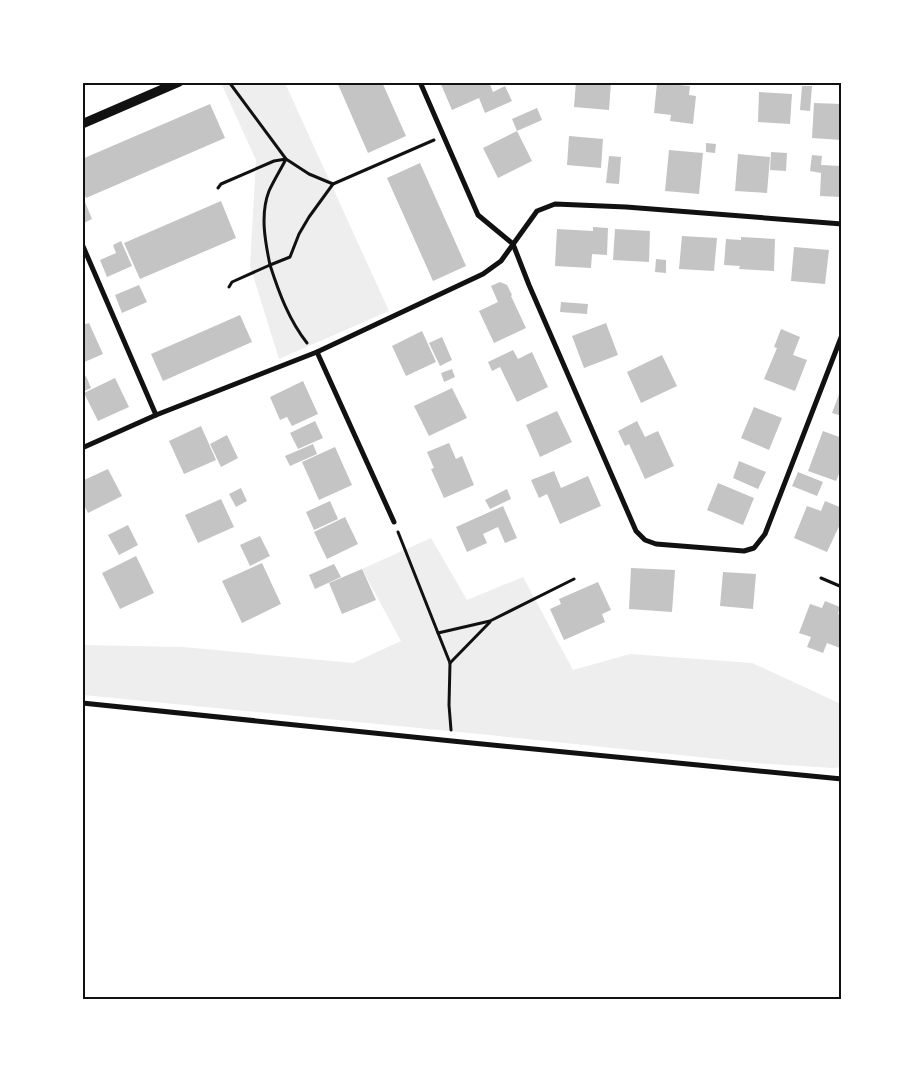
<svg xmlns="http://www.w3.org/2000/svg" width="924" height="1082" font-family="Quicksand,sans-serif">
  <rect width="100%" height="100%" fill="#fff"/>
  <!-- green -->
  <g fill="#eee">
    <polygon points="221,83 285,83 389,311 279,359 250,266 256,160"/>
    <polygon points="431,538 467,600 523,577 573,670 630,654 752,663 841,704 841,767 833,768 756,763 499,736 83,695 83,645 183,647 353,663 401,641 362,569"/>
  </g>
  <!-- building -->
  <g fill="#c4c4c4">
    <polygon points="337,82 382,82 406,136 368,153"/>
    <polygon points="440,82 489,82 493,92 505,86 512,101 485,113 479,98 452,110"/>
    <polygon points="576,82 611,82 609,110 574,107"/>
    <polygon points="657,83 690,86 689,95 696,96 693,124 670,121 671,115 654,113"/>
    <polygon points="802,86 812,86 810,111 800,110"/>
    <polygon points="759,92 792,94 790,124 758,122"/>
    <polygon points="814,103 842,104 842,140 812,138"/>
    <polygon points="210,104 225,138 86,198 82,189 82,159"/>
    <polygon points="537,108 542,120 517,131 512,119"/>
    <polygon points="517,131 532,161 498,178 483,148"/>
    <polygon points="569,136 603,139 601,168 567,165"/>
    <polygon points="706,143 716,144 715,153 706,152"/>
    <polygon points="669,150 703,153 699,194 665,191"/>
    <polygon points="771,152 787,153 786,171 770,170"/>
    <polygon points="738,154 770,157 767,193 735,191"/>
    <polygon points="812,155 822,156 821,165 842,166 842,197 820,196 821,173 810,171"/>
    <polygon points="609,156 621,157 619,184 606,183"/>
    <polygon points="420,163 466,266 433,281 387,178"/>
    <polygon points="221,201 236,238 140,279 124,243"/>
    <polygon points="85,202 92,219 84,223 82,219 82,203"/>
    <polygon points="593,227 608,228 607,255 592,254 591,268 555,266 557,229 593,231"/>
    <polygon points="615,229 650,231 649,262 613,260"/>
    <polygon points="682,236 717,238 714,271 679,269"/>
    <polygon points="741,237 775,239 774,271 739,269 740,266 724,265 726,239 741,240"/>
    <polygon points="121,241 132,266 107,277 100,260 116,253 113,245"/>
    <polygon points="794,247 829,250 825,284 791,281"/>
    <polygon points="656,259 666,260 666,273 655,272"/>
    <polygon points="500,282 507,285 512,295 511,296 526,328 494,343 479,311 498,302 491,286"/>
    <polygon points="139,285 147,302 122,313 115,295"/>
    <polygon points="561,302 588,304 587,314 560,312"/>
    <polygon points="240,315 252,342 163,381 151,354"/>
    <polygon points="89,323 103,354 82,363 82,325"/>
    <polygon points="606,323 618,355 584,368 572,336"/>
    <polygon points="781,329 800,337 793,355 807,360 795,391 764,379 777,348 774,347"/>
    <polygon points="422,331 436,362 406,376 392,346"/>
    <polygon points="442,337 452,360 440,366 429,343"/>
    <polygon points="513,350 518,359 532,352 548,387 517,402 500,367 492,371 488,362"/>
    <polygon points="662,355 677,386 641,403 627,372"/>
    <polygon points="452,369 455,377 444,382 441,373"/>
    <polygon points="86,376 91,388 82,392 82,378"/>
    <polygon points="115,378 129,407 98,421 84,393"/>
    <polygon points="303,381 318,414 292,426 287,417 280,420 270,397"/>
    <polygon points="452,388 467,418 429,436 414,406"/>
    <polygon points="841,389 842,389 842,416 832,413"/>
    <polygon points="754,407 782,418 769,450 741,438"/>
    <polygon points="557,411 572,442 540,457 526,425"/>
    <polygon points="315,421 323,438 298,449 290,433"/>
    <polygon points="637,421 645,437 658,431 674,466 645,479 629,444 625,446 618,431"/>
    <polygon points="201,426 216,460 184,474 169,441"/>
    <polygon points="823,431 842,438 842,475 839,474 836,481 808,471"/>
    <polygon points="227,435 238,458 221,467 210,444"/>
    <polygon points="449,443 456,459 462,456 474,485 444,498 431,469 434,468 427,452"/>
    <polygon points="313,444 317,454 290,466 285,456"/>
    <polygon points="335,447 352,485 319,500 302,462"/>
    <polygon points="739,461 766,472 758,489 733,478"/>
    <polygon points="108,469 122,496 88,513 82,501 82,481"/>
    <polygon points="554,471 561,488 588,476 601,506 560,524 547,494 539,498 531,480"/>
    <polygon points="798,472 823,482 817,496 792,486"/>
    <polygon points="718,483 754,498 743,525 707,510"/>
    <polygon points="241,488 247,501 236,507 229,494"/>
    <polygon points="507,489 511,499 490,509 485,500"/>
    <polygon points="221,499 234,527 198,543 185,515"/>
    <polygon points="330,501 338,519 314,530 306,512"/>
    <polygon points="825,501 842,508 842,520 827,552 794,538 807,506 821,511"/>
    <polygon points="503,506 517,538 505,543 498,527 483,534 487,543 467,552 456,527"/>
    <polygon points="345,517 358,544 327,559 314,532"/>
    <polygon points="128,525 138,545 119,555 108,535"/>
    <polygon points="260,536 270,556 250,566 240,545"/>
    <polygon points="136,556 154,593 120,609 102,573"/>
    <polygon points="262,563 281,604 242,623 222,581"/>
    <polygon points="334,564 341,577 315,589 309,575"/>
    <polygon points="631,568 675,570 672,612 629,609"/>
    <polygon points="362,569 376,600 342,614 329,583"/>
    <polygon points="723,572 756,574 753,609 720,606"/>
    <polygon points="598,582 611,610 602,614 605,622 564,640 550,609 561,604 559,599"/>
    <polygon points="825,601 840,607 838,614 842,615 842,644 840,648 827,643 823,653 807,647 811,637 799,633 810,604 822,608"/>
  </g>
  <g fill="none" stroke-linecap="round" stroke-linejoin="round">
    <!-- path -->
    <g stroke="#111" stroke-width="3">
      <polyline points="229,82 286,159 309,174 333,184 434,140"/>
      <path d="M 218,188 L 221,184 L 274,161 L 286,159 C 281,169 274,180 269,191 C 260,214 265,241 270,265 L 232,282 L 229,287"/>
      <path d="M 307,343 C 289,320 279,293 270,265 L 290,257 L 299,234 L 309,217 L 333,184"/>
      <polyline points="398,532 438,633 490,621 574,579"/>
      <polyline points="821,578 842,587"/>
      <polyline points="438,633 450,663 449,705 451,730"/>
      <polyline points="450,663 490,622"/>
    </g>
    <!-- minor -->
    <g stroke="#111" stroke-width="5">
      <polyline points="420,82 478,215 513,244 529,285 636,531 645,540 656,544 744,551 754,548 765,534 842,335"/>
      <polyline points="82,244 156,415"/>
      <polyline points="317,352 394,522"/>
      <polyline points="82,448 156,415 317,352 483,274 501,261 537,211 555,204 626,207 842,224"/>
      <polyline points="82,703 452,741 842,779"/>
    </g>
    <!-- tertiary -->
    <polyline stroke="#111" stroke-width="9" points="82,124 179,82"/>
  </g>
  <!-- border -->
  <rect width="924" height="1082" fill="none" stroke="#ffffff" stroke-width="168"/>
  <rect x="84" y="84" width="756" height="914" fill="none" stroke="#111" stroke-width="2"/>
</svg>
